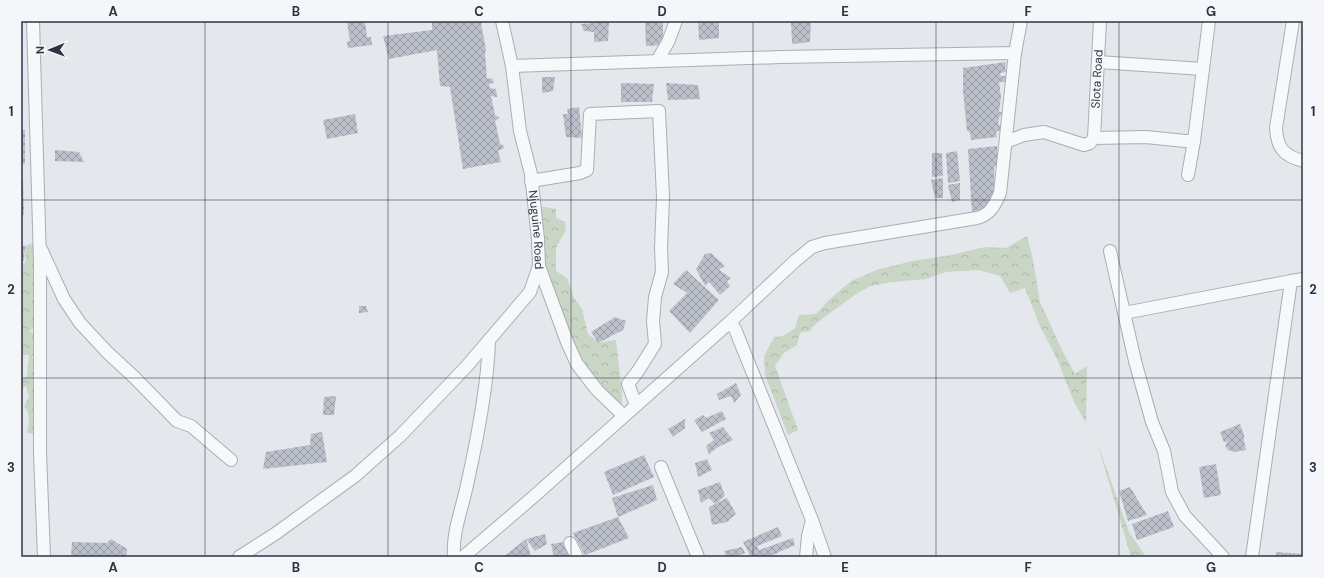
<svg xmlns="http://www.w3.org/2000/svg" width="1324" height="578" font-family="'DM Sans',sans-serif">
  <defs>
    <pattern id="forest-crowns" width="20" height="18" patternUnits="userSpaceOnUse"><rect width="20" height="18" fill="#c9d6c5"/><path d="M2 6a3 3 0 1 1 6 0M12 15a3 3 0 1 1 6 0" fill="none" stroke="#adb8ab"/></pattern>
    <pattern id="building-cross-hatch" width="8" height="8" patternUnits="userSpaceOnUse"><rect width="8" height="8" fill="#bbc0ca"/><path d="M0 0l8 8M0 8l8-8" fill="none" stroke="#989da6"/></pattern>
  </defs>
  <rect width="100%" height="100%" fill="#e4e7ec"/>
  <!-- forest -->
  <g fill="url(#forest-crowns)">
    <polygon points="534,205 556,209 556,218 565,222 566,230 556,248 556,271 567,278 574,298 582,309 588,334 598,343 616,340 622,393 622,406 597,390 577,364 539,266"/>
    <polygon points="1027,236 1033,260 1040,302 1063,352 1075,374 1087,366 1086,423 1074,402 1058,361 1040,326 1025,288 1010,293 1000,276 979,270 946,272 926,279 892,282 871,286 859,292 818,322 809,331 800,333 797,345 784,353 775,366 798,430 788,435 765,375 764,356 774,337 783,336 795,328 799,315 816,314 829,300 851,281 879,269 913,261 951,255 985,247 1006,248"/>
    <path d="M 33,243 L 35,283 L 34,294 L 44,304 L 34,328 L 29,331 L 35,334 L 40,346 L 32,357 L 36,366 L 34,381 L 35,390 L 36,434 L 27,433 C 29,421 31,415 24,406 L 29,397 L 26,386 L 21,389 L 21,379 L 27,377 L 29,355 L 21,355 L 21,347 L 22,347 L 21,324 L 21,264 L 26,262 L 25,246 Z"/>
    <polygon points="1097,442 1129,532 1146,557 1131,557"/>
  </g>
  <!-- building -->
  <g fill="url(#building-cross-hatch)">
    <polygon points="347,21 365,21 367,37 371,37 372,45 348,48 347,41 350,41"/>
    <polygon points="432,21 484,21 481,23 486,50 485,53 487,79 492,78 494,83 489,84 490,88 496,89 497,97 491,96 495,115 500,118 495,120 500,144 503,145 504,148 498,151 501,162 463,169 450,87 440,86 437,50 389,59 383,36 432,30"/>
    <polygon points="593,21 609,21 608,41 594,42 594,32 584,31 581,24 594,23"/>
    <polygon points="645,21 663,21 663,45 646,46"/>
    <polygon points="698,21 719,21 719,38 699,40"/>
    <polygon points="791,21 811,21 810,42 792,44"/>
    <polygon points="1006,62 1005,69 1007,72 1000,73 1001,76 1006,76 1005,82 999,82 1001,97 999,112 1003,112 999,118 998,124 1003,128 1000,131 996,131 997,137 971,140 970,132 967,131 963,91 963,68"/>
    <polygon points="542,77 555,77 553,91 542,93"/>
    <polygon points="621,83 654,84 652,102 621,102"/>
    <polygon points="666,83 698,85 700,99 668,100"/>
    <polygon points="579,107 582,138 566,137 563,114 568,114 567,109"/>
    <polygon points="355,114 358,133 327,139 323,120"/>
    <rect x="21" y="130" width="4" height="34"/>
    <polygon points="997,146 998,165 994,166 995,205 972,212 968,149"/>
    <polygon points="55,150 79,152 84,162 55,161"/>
    <polygon points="957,151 960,181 948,183 946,153"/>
    <polygon points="932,153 942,153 943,176 932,177"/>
    <polygon points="943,178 943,198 935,198 931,180"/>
    <polygon points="21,181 23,181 24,215 21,215"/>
    <polygon points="960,183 960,200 952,202 948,185"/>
    <polygon points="21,245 25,246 24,261 21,261"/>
    <polygon points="711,253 725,266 719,270 731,278 727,281 730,286 720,295 709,282 705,286 696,269 705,254"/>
    <polygon points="686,270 719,300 690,333 669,311 687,293 673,284"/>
    <polygon points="359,306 366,306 368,312 359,313"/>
    <polygon points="615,317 626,321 623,330 598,343 591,332"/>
    <polygon points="736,383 741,395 734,403 731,396 719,400 717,394"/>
    <polygon points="336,396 334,415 323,415 324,397"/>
    <polygon points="722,411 726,419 702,432 694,420 703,415 706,418"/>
    <polygon points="685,419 685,428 673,437 668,429"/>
    <polygon points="1240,424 1244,435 1244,441 1246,450 1234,452 1228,450 1225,446 1228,441 1224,442 1220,432"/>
    <polygon points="723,427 733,440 718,447 709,454 706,446 714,440 709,433"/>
    <polygon points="322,432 327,462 263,469 266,452 310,445 311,434"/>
    <polygon points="644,455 654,477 613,495 604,472"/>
    <polygon points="707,459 712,470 698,477 695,463"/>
    <polygon points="1216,464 1221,495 1204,498 1199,467"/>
    <polygon points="720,482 725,496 715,504 709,498 701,503 698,490"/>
    <polygon points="653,485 657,500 618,517 612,498"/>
    <polygon points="1130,487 1147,515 1128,521 1119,491"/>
    <polygon points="727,498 736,514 727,522 712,525 709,507"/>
    <polygon points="1168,511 1174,527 1137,540 1132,524"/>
    <polygon points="618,517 629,538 585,555 573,533"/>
    <polygon points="778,527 782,536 757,546 759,550 793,538 795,545 768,557 751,557 743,542"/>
    <polygon points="545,534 547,544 535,551 526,539 531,557 503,557 526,539"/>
    <polygon points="111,539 127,549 126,557 71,557 72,542 107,543"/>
    <polygon points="564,542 569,557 554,557 551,544"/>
    <polygon points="742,547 745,553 735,557 727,557 724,551"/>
    <polygon points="1276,552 1303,554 1303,557 1276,557"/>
  </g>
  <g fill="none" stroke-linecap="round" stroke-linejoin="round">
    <defs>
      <g id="minor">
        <polyline points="33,21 40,261 40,453 44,557"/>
        <path id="s1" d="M 502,21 L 512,66 L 520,131 L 531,174 L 538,239 L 539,266 L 567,342 L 577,364 L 597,390 L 624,416"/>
        <path d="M 1293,21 L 1276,128 C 1277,148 1284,156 1303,161"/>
        <polyline points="657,61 668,42 676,21"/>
        <polyline points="1098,62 1203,69"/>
        <polyline points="512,66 781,57 1015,53"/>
        <polyline points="1094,138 1146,137 1185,141 1194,141 1209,21"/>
        <path id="s2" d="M 1094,138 L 1100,21"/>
        <polyline points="1006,142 1024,135 1044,132 1084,145 1090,143 1094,138"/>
        <polyline points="1188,175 1194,141"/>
        <polyline points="531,181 580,173 587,170 590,114 659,111 663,197 661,248 662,272 655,297 653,321 655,344 638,371 628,384 636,405"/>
        <polyline points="41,249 64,299 80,323 108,353 134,377 177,421 191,426 231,460"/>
        <polyline points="1110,251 1135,361 1152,422 1164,451 1172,492 1185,516 1223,557"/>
        <polyline points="1124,313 1291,281"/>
        <path d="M 730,322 L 795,261 L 812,247 L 825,243 L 977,218 C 990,215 995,205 1000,193 L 1015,53 L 1021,21"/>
        <polyline points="661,467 698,557"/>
        <polyline points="570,543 577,557"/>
        <polyline points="239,557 275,534 355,476 400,436 466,367 530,292 539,266"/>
        <path d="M 454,557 C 452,533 462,509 467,485 C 477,440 488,386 489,340"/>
        <polyline points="463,557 532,498 730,322 735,329 812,520 825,557"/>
        <polyline points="806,557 808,536 812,520"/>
        <polyline points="1252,557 1291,281 1303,279"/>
      </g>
    </defs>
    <!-- minor casing -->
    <use href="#minor" stroke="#a9aeb7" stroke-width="14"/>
    <!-- minor -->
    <use href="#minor" stroke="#f7f8fa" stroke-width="12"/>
  </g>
  <!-- grid -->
  <path fill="none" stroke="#2b3445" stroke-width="1" stroke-opacity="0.55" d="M 205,21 L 205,557M 388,21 L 388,557M 571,21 L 571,557M 753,21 L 753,557M 936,21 L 936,557M 1119,21 L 1119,557M 21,200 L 1303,200M 21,378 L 1303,378"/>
  <g text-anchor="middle" stroke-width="3.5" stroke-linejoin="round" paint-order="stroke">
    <!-- street labels -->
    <g font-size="12" fill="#2b3445" stroke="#f4f6f9">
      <text dy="4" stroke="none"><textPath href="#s2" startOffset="59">Slota Road</textPath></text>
      <text dy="4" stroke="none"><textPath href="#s1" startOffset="212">Njuguine Road</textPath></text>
    </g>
  </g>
  <!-- border -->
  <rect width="1324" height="578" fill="none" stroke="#f4f6f9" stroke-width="44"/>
  <!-- north arrow -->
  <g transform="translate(50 50) rotate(269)" stroke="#f4f6f9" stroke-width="3" paint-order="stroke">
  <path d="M0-3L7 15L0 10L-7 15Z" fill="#2b3445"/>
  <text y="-6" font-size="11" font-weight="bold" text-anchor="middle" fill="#2b3445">N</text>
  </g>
  <rect x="22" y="22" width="1280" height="534" fill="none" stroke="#2b3445" stroke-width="1.5"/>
  <g font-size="13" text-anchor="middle" font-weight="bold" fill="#2b3445">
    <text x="113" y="16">A</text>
    <text x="296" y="16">B</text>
    <text x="479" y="16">C</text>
    <text x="662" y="16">D</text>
    <text x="845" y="16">E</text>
    <text x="1028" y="16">F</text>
    <text x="1211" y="16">G</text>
    <text x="11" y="116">1</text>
    <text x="1313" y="116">1</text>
    <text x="11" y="294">2</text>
    <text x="1313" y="294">2</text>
    <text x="11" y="472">3</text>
    <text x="1313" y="472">3</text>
    <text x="113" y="572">A</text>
    <text x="296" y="572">B</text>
    <text x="479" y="572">C</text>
    <text x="662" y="572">D</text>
    <text x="845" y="572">E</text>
    <text x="1028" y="572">F</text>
    <text x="1211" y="572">G</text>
  </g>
</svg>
